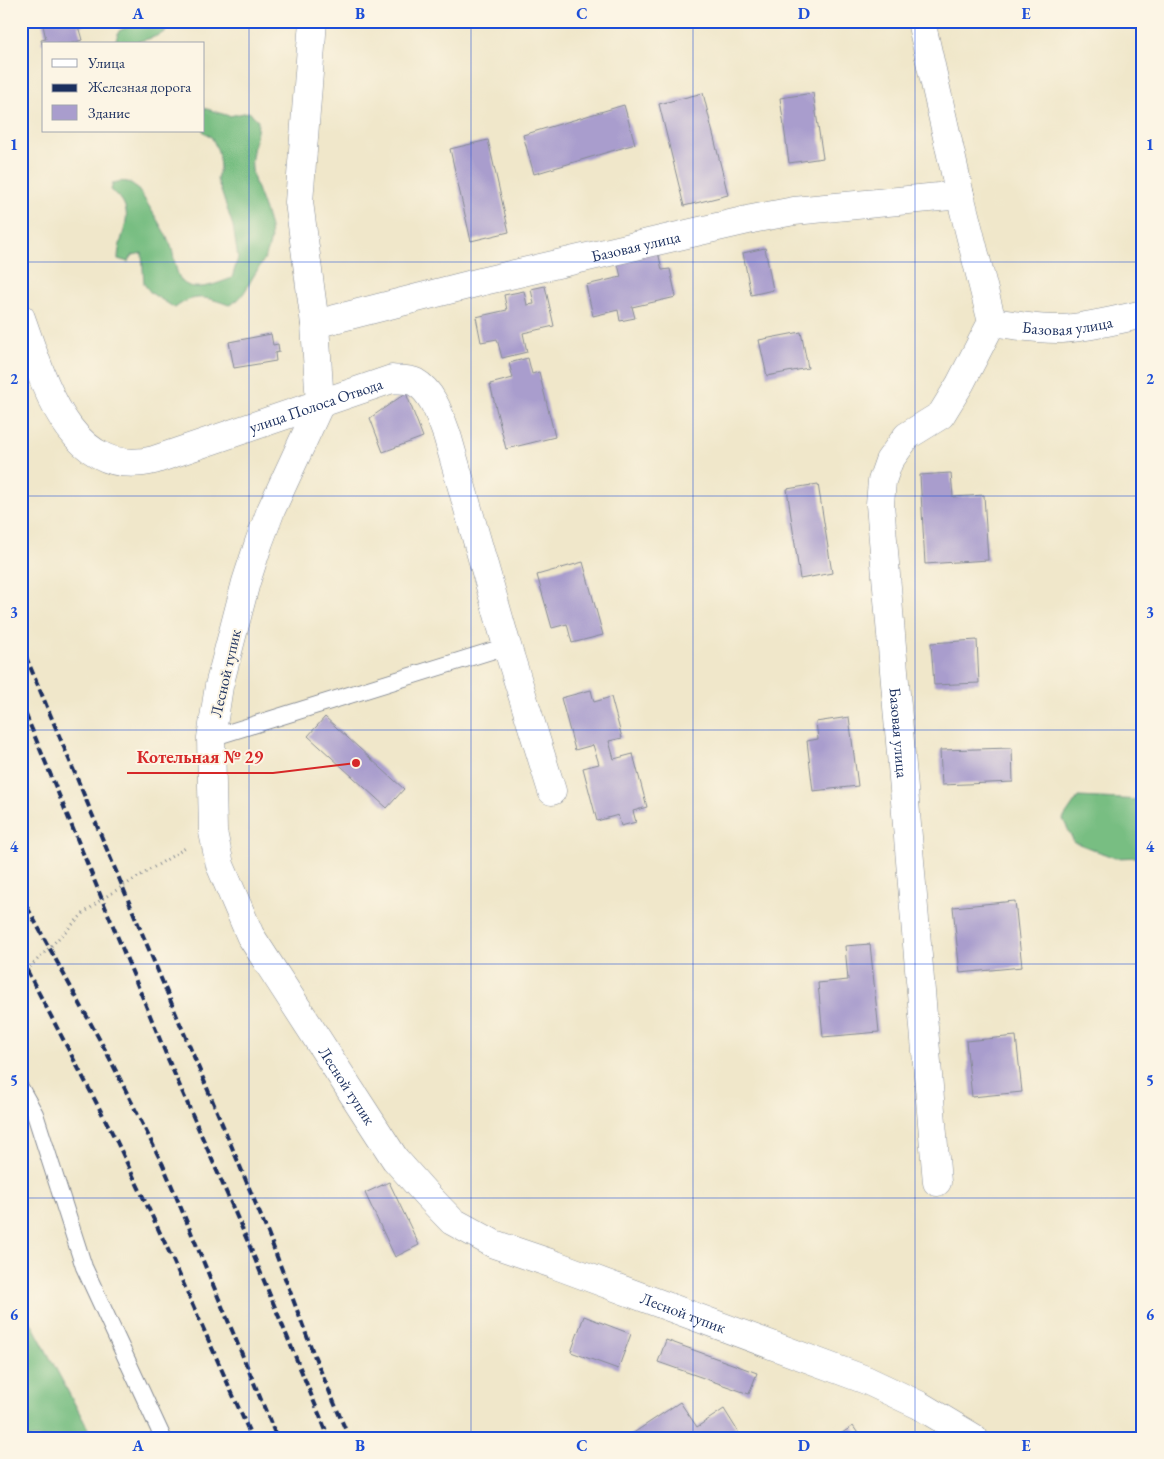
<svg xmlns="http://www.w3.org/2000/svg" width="1164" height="1459" font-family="'EB Garamond',serif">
  <rect width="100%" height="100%" fill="#fcf5e5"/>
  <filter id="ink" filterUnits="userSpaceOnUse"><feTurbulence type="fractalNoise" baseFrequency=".02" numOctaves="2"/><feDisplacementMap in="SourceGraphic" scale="10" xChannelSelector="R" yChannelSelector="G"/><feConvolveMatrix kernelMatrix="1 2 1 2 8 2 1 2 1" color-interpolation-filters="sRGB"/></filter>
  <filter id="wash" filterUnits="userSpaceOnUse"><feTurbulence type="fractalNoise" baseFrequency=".0096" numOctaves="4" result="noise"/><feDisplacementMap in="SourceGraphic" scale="20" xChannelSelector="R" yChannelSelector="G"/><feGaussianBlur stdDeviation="1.12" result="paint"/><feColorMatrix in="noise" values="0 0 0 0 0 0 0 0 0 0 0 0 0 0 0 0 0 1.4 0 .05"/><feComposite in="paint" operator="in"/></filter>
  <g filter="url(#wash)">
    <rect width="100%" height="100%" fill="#f0e7ca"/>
    <!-- forest -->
    <g fill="#78be82" stroke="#4a7670">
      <path d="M 138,21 L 173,21 C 171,24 169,29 166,31 C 155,39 128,45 115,42 L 119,31 Z"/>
      <path d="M 204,108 L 229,116 L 249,112 L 258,120 C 258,137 250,153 252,169 C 254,190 275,224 270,243 C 267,257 260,266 253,277 C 246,289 242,300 229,305 C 207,297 194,293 175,308 L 151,293 L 144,284 L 142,253 L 133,255 L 128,262 L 118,259 C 118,233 141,211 111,190 L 113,183 C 121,181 128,180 135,186 C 142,193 168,237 171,246 C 175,257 175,280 187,285 C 200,291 219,283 232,278 L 238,258 L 233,226 L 217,179 L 220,167 L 218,151 L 212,138 L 203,131 Z"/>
      <polygon points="1078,797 1143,800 1143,857 1115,858 1074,842 1063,819"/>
      <polygon points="21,1305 26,1313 93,1438 21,1438"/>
    </g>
    <g id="blocks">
      <!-- building -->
      <g fill="#a99dcd">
        <polygon points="42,21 84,21 85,25 78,26 82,40 69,44 42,44 41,40 46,39"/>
        <polygon points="703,93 728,195 684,206 659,104"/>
        <polygon points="813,93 823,158 789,163 780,98"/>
        <polygon points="624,105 635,144 534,174 523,135"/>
        <polygon points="488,140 509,232 471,241 450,149"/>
        <polygon points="657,247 662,270 670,269 676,297 632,307 635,318 620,321 618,310 593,316 586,285 621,277 616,256"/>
        <polygon points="765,248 773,290 751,295 743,253"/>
        <polygon points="545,286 554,326 523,333 527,352 502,358 497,339 481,342 476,317 507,310 504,295 524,291 527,305 534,304 531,289"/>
        <polygon points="801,332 808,368 767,376 759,340"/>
        <polygon points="271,334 273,345 278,344 279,352 275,353 276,361 234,368 229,342"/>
        <polygon points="528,358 532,374 539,372 555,437 506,449 490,384 513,378 509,363"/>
        <polygon points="406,393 423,437 383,452 370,418"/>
        <polygon points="951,473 953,497 984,495 988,560 925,564 920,475"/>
        <polygon points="818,484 832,573 800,579 787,489"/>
        <polygon points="583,562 603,635 572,643 567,624 552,628 537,575"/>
        <polygon points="977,640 979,683 934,685 931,643"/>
        <polygon points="591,690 594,702 611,697 622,738 609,741 614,759 633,754 647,807 633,811 636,822 621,826 618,815 597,821 583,768 599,764 593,745 575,750 561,698"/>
        <polygon points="325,717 404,789 387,808 308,736"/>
        <polygon points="849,717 858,786 813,791 807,741 818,739 816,722"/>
        <polygon points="1012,748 1013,782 942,785 940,750"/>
        <polygon points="1015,901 1022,967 960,973 953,907"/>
        <polygon points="870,944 879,1032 823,1037 818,983 848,980 845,946"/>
        <polygon points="1016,1036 1022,1092 972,1097 966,1041"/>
        <polygon points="389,1182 419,1245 395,1257 365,1193"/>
        <polygon points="584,1316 631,1334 618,1369 571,1352"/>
        <polygon points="666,1340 757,1373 749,1394 658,1362"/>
        <polygon points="680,1402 697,1427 724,1409 742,1438 626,1438"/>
        <polygon points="853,1426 861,1438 834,1438"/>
      </g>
    </g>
  </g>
  <g filter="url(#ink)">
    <use href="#blocks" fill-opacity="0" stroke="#868b94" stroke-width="1"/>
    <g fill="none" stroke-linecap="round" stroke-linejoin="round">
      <defs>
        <g id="lane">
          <polyline points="211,738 507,646"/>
          <polyline points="21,1089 35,1114 84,1267 163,1438"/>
        </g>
        <g id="street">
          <path id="s1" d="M 313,21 L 299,202 L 315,324 L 320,404 L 271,510 L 259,542 L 246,582 L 219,686 L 211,738 L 213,832 L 220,865 L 250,935 L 395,1159 L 426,1194 L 452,1221 L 494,1244 L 553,1264 L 866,1380 L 919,1405 L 974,1438"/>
          <path id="s2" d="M 921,21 L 960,195 L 992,322 L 960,384 L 941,415 L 907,436 L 889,461 L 882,481 L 880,504 L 937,1182"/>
          <path id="s3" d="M 21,318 C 43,379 69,481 154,460 L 392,379 C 398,380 409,379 415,382 C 433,392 440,416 447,435 L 507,646 L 552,791"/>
          <path id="s4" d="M 992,322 C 1015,325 1039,330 1062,329 C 1089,327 1117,320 1143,314"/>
          <path id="s5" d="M 315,324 L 484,281 L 752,219 L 794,211 L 960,195"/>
        </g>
      </defs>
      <!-- lane casing -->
      <use href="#lane" stroke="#868b94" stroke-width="18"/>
      <!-- street casing -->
      <use href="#street" stroke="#868b94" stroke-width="29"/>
      <!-- path -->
      <polyline stroke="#868b94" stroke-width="3" stroke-dasharray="1 4" stroke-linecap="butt" points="21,979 27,970 84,913 102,899 187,847"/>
      <!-- lane -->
      <use href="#lane" stroke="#fff" stroke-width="16"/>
      <!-- street -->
      <use href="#street" stroke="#fff" stroke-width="28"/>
      <!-- rail -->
      <g stroke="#1b2f5e" stroke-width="4" stroke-dasharray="8 4" stroke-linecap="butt">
        <polyline points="21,645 268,1233 314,1355 349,1438"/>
        <polyline points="21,703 168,1059 248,1242 329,1438"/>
        <polyline points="21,896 108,1055 163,1165 277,1438"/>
        <polyline points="21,959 117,1142 172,1258 252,1438"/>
      </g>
    </g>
  </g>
  <!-- grid -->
  <path fill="none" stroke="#1d4ed8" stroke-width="1" stroke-opacity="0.55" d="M 249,21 L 249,1438M 471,21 L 471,1438M 693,21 L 693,1438M 915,21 L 915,1438M 21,262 L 1143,262M 21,496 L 1143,496M 21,730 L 1143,730M 21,964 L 1143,964M 21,1198 L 1143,1198"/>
  <g text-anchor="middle" stroke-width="4" stroke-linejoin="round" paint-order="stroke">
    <!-- street labels -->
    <g font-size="16" fill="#1b2f5e" stroke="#fcf5e5">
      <text dy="6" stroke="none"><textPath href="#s5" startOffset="330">Базовая улица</textPath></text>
      <text dy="6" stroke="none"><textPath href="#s4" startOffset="76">Базовая улица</textPath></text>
      <text dy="6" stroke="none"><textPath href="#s3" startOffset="388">улица Полоса Отвода</textPath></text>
      <text transform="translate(225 673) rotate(-77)" y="6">Лесной тупик</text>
      <text dy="6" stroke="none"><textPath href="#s2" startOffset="760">Базовая улица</textPath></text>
      <text dy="6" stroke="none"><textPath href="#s1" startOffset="1121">Лесной тупик</textPath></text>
      <text dy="6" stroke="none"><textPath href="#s1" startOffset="1542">Лесной тупик</textPath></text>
    </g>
  </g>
  <!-- callouts -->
  <path fill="none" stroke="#d62828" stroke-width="2" d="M356 763L273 773H127"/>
  <circle fill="#d62828" stroke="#fcf5e5" stroke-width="2" cx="356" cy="763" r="5"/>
  <g font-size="18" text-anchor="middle" font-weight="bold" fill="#d62828" stroke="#fcf5e5" stroke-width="4" stroke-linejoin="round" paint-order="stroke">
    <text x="200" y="763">Котельная № 29</text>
  </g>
  <!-- margin -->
  <rect width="1164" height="1459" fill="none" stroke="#fcf5e5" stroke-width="55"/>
  <!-- legend -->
  <rect x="42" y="42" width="162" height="90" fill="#fcf5e5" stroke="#a2a6af"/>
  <rect x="52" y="59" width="25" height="8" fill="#ffffff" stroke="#a2a6af"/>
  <text x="88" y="68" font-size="15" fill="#1b2f5e">Улица</text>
  <rect x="52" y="84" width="25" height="8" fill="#1b2f5e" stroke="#a2a6af"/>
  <text x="88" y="92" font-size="15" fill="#1b2f5e">Железная дорога</text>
  <rect x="52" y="105" width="25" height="15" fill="#a99dcd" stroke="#a2a6af"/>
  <text x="88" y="118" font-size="15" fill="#1b2f5e">Здание</text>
  <rect x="28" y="28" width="1108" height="1404" fill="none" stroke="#1d4ed8" stroke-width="2"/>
  <g font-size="16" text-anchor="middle" font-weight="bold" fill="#1d4ed8">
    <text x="138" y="19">A</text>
    <text x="360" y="19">B</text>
    <text x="582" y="19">C</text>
    <text x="804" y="19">D</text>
    <text x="1026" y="19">E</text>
    <text x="14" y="150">1</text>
    <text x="1150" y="150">1</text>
    <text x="14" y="384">2</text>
    <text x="1150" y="384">2</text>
    <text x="14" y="618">3</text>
    <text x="1150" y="618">3</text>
    <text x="14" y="852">4</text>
    <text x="1150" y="852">4</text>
    <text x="14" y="1086">5</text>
    <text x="1150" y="1086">5</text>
    <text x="14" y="1320">6</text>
    <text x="1150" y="1320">6</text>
    <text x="138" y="1451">A</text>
    <text x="360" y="1451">B</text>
    <text x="582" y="1451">C</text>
    <text x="804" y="1451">D</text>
    <text x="1026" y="1451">E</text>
  </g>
</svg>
